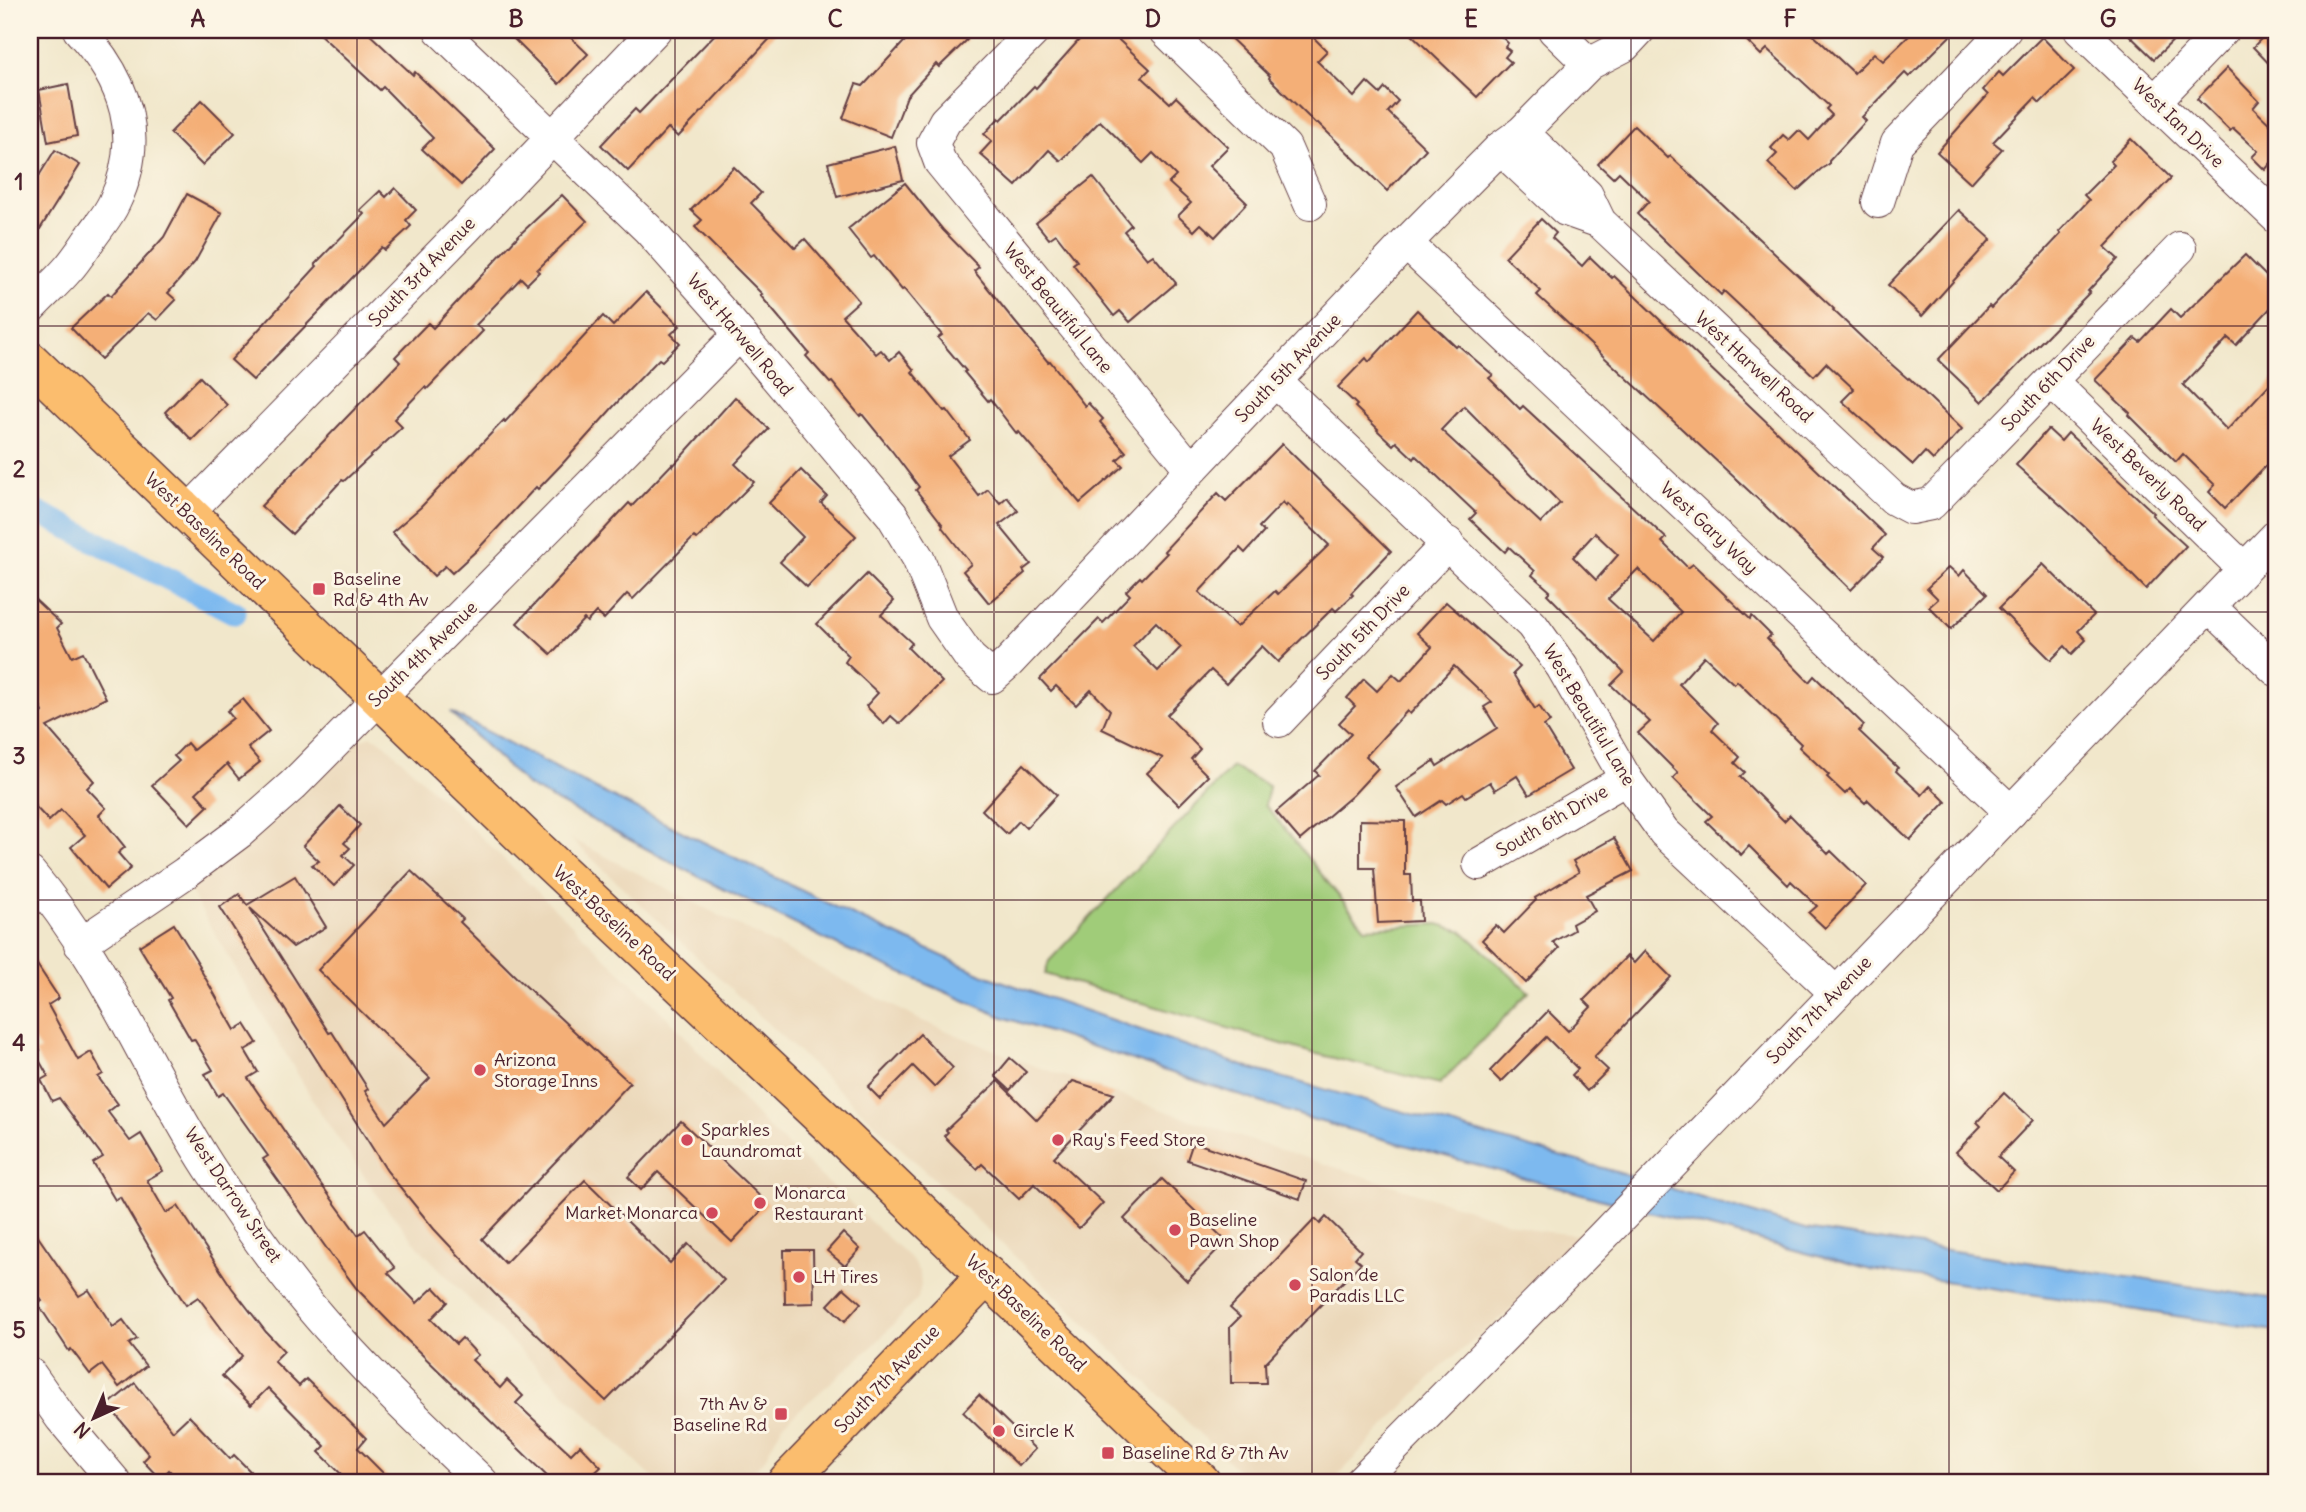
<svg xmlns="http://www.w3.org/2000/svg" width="2306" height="1512" font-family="Delius,sans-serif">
  <rect width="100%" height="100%" fill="#fcf5e5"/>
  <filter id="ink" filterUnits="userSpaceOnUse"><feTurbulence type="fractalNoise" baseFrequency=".0143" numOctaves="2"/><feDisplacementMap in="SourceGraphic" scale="14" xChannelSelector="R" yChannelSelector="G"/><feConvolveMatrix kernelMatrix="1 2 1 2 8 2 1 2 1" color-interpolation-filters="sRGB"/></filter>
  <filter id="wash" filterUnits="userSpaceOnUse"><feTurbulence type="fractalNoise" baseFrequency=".00686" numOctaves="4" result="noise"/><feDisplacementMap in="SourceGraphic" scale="28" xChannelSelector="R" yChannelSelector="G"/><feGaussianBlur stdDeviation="1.57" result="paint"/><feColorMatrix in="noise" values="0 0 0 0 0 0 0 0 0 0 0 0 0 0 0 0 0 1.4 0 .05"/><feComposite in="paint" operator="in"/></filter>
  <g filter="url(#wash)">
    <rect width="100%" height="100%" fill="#f1e7cb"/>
    <!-- built -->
    <g fill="#ebd8ba">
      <polygon points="371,736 382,741 673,1023 765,1125 910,1258 920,1273 921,1285 918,1298 874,1345 783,1424 764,1460 743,1482 657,1482 503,1334 424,1253 385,1206 321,1114 188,888 227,861 288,810 357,741"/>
      <polygon points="570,838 920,1020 1021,1061 1249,1140 1538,1231 1578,1235 1506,1314 1442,1366 1332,1482 1250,1482 954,1198"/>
    </g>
    <!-- green -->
    <polygon fill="#a0cc79" stroke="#757652" stroke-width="2" points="1232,767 1269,786 1265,805 1365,928 1438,924 1462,931 1529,992 1440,1084 1309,1052 1045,974 1049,961"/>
    <!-- water -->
    <polygon fill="#7db9ef" stroke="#646c8d" stroke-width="2" points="450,712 592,787 835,907 984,975 1249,1068 1613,1171 1805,1229 2276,1299 2276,1331 1871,1270 1600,1199 1311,1119 1003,1017 839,946 709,882 528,786"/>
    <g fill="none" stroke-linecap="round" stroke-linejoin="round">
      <!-- canal -->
      <polyline stroke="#7db9ef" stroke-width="23" points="30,508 235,613"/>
    </g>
    <g id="blocks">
      <!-- building -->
      <g fill="#f4af77" fill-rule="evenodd">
        <polygon points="315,30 365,30 413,75 415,72 495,149 461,185 422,149 433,138 383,87 380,90"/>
        <polygon points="505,30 563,30 588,54 559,84"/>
        <polygon points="719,30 778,30 678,137 668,128 628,171 601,145 635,109 639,113"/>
        <polygon points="915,30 957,30 967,40 939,67 936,64 907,96 891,137 843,118 856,84 863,86"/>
        <polygon points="1088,30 1108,30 1150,69 1142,77 1170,103 1176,97 1228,147 1209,166 1247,203 1215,237 1201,224 1194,231 1178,216 1191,203 1169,183 1176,176 1153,153 1143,163 1100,121 1061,161 1049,150 1016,186 980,154 992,141 984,134 999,118 1001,120 1034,86 1036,88"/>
        <polygon points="1222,30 1306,30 1327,51 1317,61 1354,97 1367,82 1380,94 1385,88 1398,101 1388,112 1426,149 1387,191 1318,123 1316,124 1269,78 1270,76"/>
        <polygon points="1407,30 1495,30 1508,43 1505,47 1510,51 1505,57 1511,62 1477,97"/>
        <polygon points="1736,30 1808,30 1854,73 1874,53 1883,61 1915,30 1956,30 1909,77 1905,73 1862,117 1866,121 1829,161 1829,164 1821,169 1797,191 1768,163 1777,154 1771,148 1783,135 1789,140 1798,131 1801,132 1809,140 1832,115 1826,109 1829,106 1767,49 1761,55"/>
        <polygon points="2124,30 2184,30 2154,59"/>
        <polygon points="2270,30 2276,30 2276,71 2253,47"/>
        <polygon points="2042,37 2074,70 2040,103 2035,98 1993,142 2002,149 1971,183 1937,152 1988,95 1983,90 1999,72 2003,76"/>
        <polygon points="2227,68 2259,101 2253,108 2276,130 2276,168 2271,163 2265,170 2252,157 2258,151 2233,128 2230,131 2197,99"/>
        <polygon points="68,84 77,136 48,142 39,90"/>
        <polygon points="202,100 235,133 202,165 170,133"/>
        <polygon points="1634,126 1668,158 1670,156 1834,309 1833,310 1874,349 1908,379 1909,378 1962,429 1933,460 1925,452 1913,465 1842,401 1854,389 1826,363 1814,376 1724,291 1721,295 1637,214 1649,201 1619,172 1613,178 1598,164"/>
        <polygon points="2131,139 2171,178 2105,247 2118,259 2088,291 2090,292 1982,402 1938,360 1989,306 1991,308 2061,234 2059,232 2089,200 2084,195 2114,165 2110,161"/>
        <polygon points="895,146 903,180 837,197 828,163"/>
        <polygon points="55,150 80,165 30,245 30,190"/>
        <polygon points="734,167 761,193 751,203 795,248 805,239 859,301 842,316 876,354 881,350 890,360 899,352 914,370 912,372 944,411 947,410 970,440 948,456 979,496 988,489 1000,503 1007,497 1018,511 999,525 1031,564 1023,570 1025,573 989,603 963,571 971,564 942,527 943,525 916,490 919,487 892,451 862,414 860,416 832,382 830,383 806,356 809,353 760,295 762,294 695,227 702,220 691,210"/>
        <polygon points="1093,177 1131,225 1124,231 1147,259 1153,255 1176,283 1130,322 1120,311 1114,316 1073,264 1077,261 1056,234 1049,239 1036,223"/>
        <polygon points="905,183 943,230 979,267 974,271 1015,322 1048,362 1050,361 1085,406 1088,403 1103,419 1100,422 1126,452 1117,460 1123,466 1080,503 1019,432 1017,434 990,399 988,401 964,372 966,371 938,338 942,335 904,289 902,290 874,256 871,258 848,229"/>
        <polygon points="395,188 416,210 406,220 411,226 385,250 382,247 253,380 231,360 317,266 315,264 364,214 360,210 380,191 386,197"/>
        <polygon points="187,194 222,213 195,262 168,293 176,300 157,320 148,313 101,359 71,328 108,293 111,296 164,237"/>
        <polygon points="562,195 587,221 537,270 539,272 527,284 521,278 476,325 483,331 427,389 425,387 394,419 402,427 344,481 342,480 292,534 261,506 400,362 395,357 428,323 433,328 518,236"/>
        <polygon points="1959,210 1991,239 1922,316 1888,285"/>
        <polygon points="1541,219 1556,233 1552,238 1582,266 1590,257 1612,278 1614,276 1885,535 1873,548 1883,557 1851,590 1762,503 1537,295 1541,291 1505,257"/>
        <polygon points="2245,255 2276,286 2276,302 2236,345 2228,338 2183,385 2227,430 2276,377 2276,455 2225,508 2209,492 2215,485 2183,454 2176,462 2129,415 2130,413 2095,380 2135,338 2140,342 2171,309 2180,318"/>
        <polygon points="646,292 680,326 671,334 680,343 662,361 659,359 623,396 563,463 538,489 536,487 477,550 452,573 445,566 434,576 392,532 421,507 504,420 505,422 603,316 613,326"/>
        <path d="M 1417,310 L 1456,347 L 1458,345 L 1493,375 L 1489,378 L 1520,409 L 1523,406 L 1666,538 L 1662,542 L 1688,568 L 1693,564 L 1750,619 L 1752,616 L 1771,635 L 1767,639 L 1809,682 L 1814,676 L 1864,725 L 1859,731 L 1898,768 L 1896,771 L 1922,795 L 1930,786 L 1946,802 L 1910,840 L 1868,800 L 1865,803 L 1850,789 L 1845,794 L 1827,777 L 1829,775 L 1799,747 L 1801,744 L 1737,681 L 1734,684 L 1704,656 L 1679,684 L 1718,723 L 1712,730 L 1740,757 L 1735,763 L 1745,772 L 1740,777 L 1784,821 L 1790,815 L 1828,854 L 1831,851 L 1866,885 L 1825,928 L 1809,913 L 1817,906 L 1791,881 L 1788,885 L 1749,846 L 1741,855 L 1706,821 L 1712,816 L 1673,778 L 1678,773 L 1638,733 L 1650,722 L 1611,685 L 1624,672 L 1547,594 L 1550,591 L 1532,575 L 1535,571 L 1509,547 L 1505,552 L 1470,519 L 1476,513 L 1416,456 L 1414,459 L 1396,442 L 1393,445 L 1377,430 L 1378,429 L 1355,407 L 1357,405 L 1338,387 L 1366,358 L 1369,362 ZM 1464,406 L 1560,503 L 1541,523 L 1441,430 ZM 1595,533 L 1618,555 L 1596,580 L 1573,557 ZM 1638,569 L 1681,612 L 1654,641 L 1608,599 Z"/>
        <polygon points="200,377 227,405 192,440 165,412"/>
        <polygon points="735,397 769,429 735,464 754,482 697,539 694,537 633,599 627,594 604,619 596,612 587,622 584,619 551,654 517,623 629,503 632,506 672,464 673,466"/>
        <polygon points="2048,429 2061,441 2068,433 2154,513 2152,515 2186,546 2146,589 2086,528 2016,465"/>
        <path d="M 1282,444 L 1391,551 L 1351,593 L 1353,595 L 1336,611 L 1333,608 L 1278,662 L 1262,646 L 1226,684 L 1211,670 L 1167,715 L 1200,749 L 1191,759 L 1208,776 L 1179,805 L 1147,773 L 1163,758 L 1102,729 L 1110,710 L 1091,690 L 1076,705 L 1056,686 L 1051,691 L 1040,679 L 1099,619 L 1103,623 L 1130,595 L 1126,591 L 1140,577 L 1142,579 L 1167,553 L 1164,551 L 1218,493 L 1226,501 ZM 1283,502 L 1286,506 L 1287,504 L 1329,545 L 1278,594 L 1275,591 L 1237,627 L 1199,592 L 1240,548 L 1245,553 L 1264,532 L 1259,527 ZM 1156,622 L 1181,647 L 1158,671 L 1133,646 Z"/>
        <polygon points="801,470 827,496 821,503 856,536 807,587 780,562 803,537 769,503"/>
        <polygon points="2043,564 2094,615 2078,631 2086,640 2072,654 2065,646 2051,660 1999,608"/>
        <polygon points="1949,567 1959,576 1964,570 1987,594 1951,629 1929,607 1938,599 1927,588"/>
        <polygon points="867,574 894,601 881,615 912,643 908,648 942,682 900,724 891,716 884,724 866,706 878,693 845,662 849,656 817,624"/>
        <polygon points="30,595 61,624 57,628 72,657 83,652 106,698 47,727 94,781 87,788 106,808 99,815 125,847 118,853 131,868 106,889 71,847 85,835 61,810 49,821 30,801 30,709 38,717 43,712 30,685"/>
        <polygon points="1446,602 1520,667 1513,674 1535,709 1539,706 1550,722 1544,726 1571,770 1529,795 1517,776 1495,790 1490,782 1466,797 1463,793 1446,804 1442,800 1416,817 1396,787 1434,761 1437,766 1497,728 1484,707 1492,702 1454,666 1410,714 1407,711 1366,756 1378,768 1353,795 1300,840 1276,812 1319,775 1315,771 1351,734 1339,723 1355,706 1347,698 1364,679 1377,691 1393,674 1401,681 1432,647 1417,633"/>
        <polygon points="243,699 269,731 248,748 260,762 239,779 227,764 196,793 208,806 189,824 152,785 179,761 174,756 187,743 193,750 233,718 227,711"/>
        <polygon points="1024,764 1057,795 1026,828 1019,821 1007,834 982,810"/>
        <polygon points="340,806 360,825 344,843 350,848 343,855 354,865 334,886 312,865 319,861 303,846"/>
        <polygon points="1360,820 1405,821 1405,875 1411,875 1412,901 1420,901 1421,921 1378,923 1374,868 1360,868"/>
        <polygon points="1614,838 1633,871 1586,895 1595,911 1572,924 1574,930 1553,942 1559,948 1526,983 1482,940 1496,925 1504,933 1536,900 1535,898 1579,872 1573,861"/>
        <polygon points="411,871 463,919 460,922 516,977 630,1083 482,1239 505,1263 585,1180 670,1263 688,1244 724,1280 606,1401 494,1293 434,1229 387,1171 220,907 239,894 247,905 295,876 326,927 293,947 250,908 329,1033 332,1032 368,1089 365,1091 386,1123 430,1078 318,970"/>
        <polygon points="174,924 200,966 199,967 235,1030 245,1024 257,1043 245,1050 258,1072 248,1078 315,1176 358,1235 365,1230 395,1268 388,1273 417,1303 434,1287 448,1302 431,1319 456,1344 462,1338 478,1355 472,1360 500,1388 507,1380 523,1396 516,1403 571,1454 580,1445 601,1467 585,1482 553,1482 408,1341 357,1289 332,1256 263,1159 268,1156 223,1093 218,1096 205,1074 213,1070 194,1039 191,1040 168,1000 171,998 139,946"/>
        <polygon points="1645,951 1671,977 1594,1057 1608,1070 1587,1091 1572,1075 1578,1069 1546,1037 1501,1082 1490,1071 1548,1011 1568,1031 1591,1007 1584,1000 1627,956 1634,963"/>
        <polygon points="30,954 59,998 48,1005 78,1060 91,1052 103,1074 98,1077 118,1104 108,1112 130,1141 141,1134 163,1171 147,1180 166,1213 178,1206 232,1288 266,1332 284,1351 274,1361 299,1386 306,1379 366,1438 358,1448 392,1482 349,1482 319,1452 325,1446 268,1388 251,1405 222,1376 242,1356 198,1297 186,1305 159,1264 120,1197 115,1200 93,1163 103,1157 59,1098 52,1101 41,1080 48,1076 35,1053 40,1050 30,1035"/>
        <polygon points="920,1034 953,1068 934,1087 913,1066 880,1099 868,1087"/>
        <polygon points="1010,1058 1026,1072 1010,1090 995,1076"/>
        <polygon points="998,1081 1037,1120 1073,1081 1114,1094 1054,1157 1103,1203 1079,1228 1034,1184 1019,1199 982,1164 977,1169 944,1136 948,1132 946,1130"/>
        <polygon points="2004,1093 2033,1120 1998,1157 2014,1172 1997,1190 1956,1152 1981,1126 1977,1122"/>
        <polygon points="681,1121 768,1204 732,1242 658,1172 641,1190 628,1177"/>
        <polygon points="1193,1142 1306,1181 1300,1199 1187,1160"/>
        <polygon points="1162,1179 1226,1241 1187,1281 1124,1219"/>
        <polygon points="1326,1217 1361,1251 1355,1258 1361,1263 1265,1363 1266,1383 1231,1383 1230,1327 1240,1317 1230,1308 1315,1219 1320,1224"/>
        <polygon points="30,1225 79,1296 89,1290 113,1327 123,1320 137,1339 129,1344 146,1366 119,1387 102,1365 90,1374 71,1349 69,1351 38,1304 42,1301 30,1284"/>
        <polygon points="843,1233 860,1249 845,1266 827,1251"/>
        <polygon points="784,1250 813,1250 814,1303 785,1304"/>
        <polygon points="844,1288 861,1303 845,1321 828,1305"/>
        <polygon points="135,1383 173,1431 189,1416 230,1459 234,1455 250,1471 239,1482 180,1482 169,1470 160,1479 143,1461 149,1455 108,1405"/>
        <polygon points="979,1395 1035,1449 1019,1466 963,1412"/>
      </g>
    </g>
  </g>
  <g filter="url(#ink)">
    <use href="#blocks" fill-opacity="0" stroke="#633d43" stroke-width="2"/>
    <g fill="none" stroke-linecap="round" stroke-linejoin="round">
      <defs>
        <g id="minor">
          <polyline points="440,30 648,229 718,308 892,515 918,558 942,618 970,658 992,677 1009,662 1406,243 1500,148 1522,132 1589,64 1624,46 1639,30"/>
          <polyline points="1035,30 945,121 933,143 940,162 1191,469"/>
          <polyline points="1165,30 1285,147 1310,204"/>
          <polyline points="1554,30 1589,64"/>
          <polyline points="2080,30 2276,217"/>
          <polyline points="2155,101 2223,30"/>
          <polyline points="1522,132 1587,195 1600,222 1894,499 1911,508 1931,504 2180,248"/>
          <polyline points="1500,148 1566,210 1600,222"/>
          <polyline points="1878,202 1897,143 2005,30"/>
          <polyline points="1406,243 2011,812"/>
          <path d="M 30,308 C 42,295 56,283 68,269 C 76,260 83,249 90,239 C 98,227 108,216 114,203 C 146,137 125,80 79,30"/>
          <polyline points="1275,381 1532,625 1562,667 1626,779 1664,832 1836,993"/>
          <polyline points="2051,381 2244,569"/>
          <polyline points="187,513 466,228 655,30"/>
          <polyline points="2209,606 2276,670"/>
          <polyline points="1279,721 1448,543"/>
          <polyline points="1479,864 1626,779"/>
          <path d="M 30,873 C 105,961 147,1071 209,1167 C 247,1225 289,1285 336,1336 C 382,1387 433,1435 482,1482"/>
          <polyline points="80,944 185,873 240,832 293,785 740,334"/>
          <polyline points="30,1374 61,1418 115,1482"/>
          <polyline points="1360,1482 1602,1237 2276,536"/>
        </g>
        <g id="major">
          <polyline points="30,361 530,843 826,1121 1201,1482"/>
          <polyline points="787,1482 987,1275"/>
        </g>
      </defs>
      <!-- minor casing -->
      <use href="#minor" stroke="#633d43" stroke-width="34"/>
      <!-- major casing -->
      <use href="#major" stroke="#633d43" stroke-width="41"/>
      <!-- minor -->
      <use href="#minor" stroke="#fff" stroke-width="32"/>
      <!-- major -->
      <use href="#major" stroke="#fbbd6e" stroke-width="38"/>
    </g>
  </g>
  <!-- grid -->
  <path fill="none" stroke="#4a1f2b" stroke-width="2" stroke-opacity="0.55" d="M 357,30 L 357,1482M 675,30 L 675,1482M 994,30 L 994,1482M 1312,30 L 1312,1482M 1631,30 L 1631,1482M 1949,30 L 1949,1482M 30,326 L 2276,326M 30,612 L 2276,612M 30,900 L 2276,900M 30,1186 L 2276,1186"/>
  <!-- markers -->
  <g fill="#d1495b" stroke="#fcf5e5" stroke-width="2.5">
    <rect x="312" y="582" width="14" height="14" rx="3.5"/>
    <circle cx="480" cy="1070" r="7"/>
    <circle cx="687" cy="1140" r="7"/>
    <circle cx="1058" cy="1140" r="7"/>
    <circle cx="760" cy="1203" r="7"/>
    <circle cx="712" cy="1213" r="7"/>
    <circle cx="1175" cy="1230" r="7"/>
    <circle cx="799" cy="1277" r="7"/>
    <circle cx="1295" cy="1285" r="7"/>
    <rect x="774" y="1407" width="14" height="14" rx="3.5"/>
    <circle cx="999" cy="1431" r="7"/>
    <rect x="1101" y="1446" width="14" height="14" rx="3.5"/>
  </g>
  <g text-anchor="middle" stroke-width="6" stroke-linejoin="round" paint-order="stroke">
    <!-- street labels -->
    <g font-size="18" fill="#4a1f2b" stroke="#fcf5e5">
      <text transform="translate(2178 123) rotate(44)" y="6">West Ian Drive</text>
      <text transform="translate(422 272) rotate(-46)" y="6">South 3rd Avenue</text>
      <text transform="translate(1058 308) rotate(51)" y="6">West Beautiful Lane</text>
      <text transform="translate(740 335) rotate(50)" y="6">West Harwell Road</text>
      <text transform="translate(1754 367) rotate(43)" y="6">West Harwell Road</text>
      <text transform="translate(1288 368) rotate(-46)" y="6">South 5th Avenue</text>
      <text transform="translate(2048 383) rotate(-46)" y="6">South 6th Drive</text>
      <text transform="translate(2148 475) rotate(44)" y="6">West Beverly Road</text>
      <text transform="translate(1709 528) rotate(43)" y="6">West Gary Way</text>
      <text transform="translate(205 531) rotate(44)" y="6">West Baseline Road</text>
      <text transform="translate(1363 632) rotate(-46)" y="6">South 5th Drive</text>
      <text transform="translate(423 654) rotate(-44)" y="6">South 4th Avenue</text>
      <text transform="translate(1589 715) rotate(59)" y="6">West Beautiful Lane</text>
      <text transform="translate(1552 821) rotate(-30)" y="6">South 6th Drive</text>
      <text transform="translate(614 923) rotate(43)" y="6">West Baseline Road</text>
      <text transform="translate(1819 1010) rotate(-46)" y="6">South 7th Avenue</text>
      <text transform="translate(233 1195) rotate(56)" y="6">West Darrow Street</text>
      <text transform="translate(1026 1313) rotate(44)" y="6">West Baseline Road</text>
      <text transform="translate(887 1379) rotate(-46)" y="6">South 7th Avenue</text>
    </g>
    <!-- poi labels -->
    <g font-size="18" fill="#4a1f2b" stroke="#fcf5e5" text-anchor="start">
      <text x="333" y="585">Baseline<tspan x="333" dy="21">Rd &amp; 4th Av</tspan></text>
      <text x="494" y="1066">Arizona<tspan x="494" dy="21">Storage Inns</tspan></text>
      <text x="701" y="1136">Sparkles<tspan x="701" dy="21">Laundromat</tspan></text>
      <text x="1072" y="1146">Ray's Feed Store</text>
      <text x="774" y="1199">Monarca<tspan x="774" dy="21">Restaurant</tspan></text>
      <text x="698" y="1219" text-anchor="end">Market Monarca</text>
      <text x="1189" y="1226">Baseline<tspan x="1189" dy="21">Pawn Shop</tspan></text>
      <text x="1309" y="1281">Salon de<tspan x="1309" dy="21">Paradis LLC</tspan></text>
      <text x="813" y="1283">LH Tires</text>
      <text x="767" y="1410" text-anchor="end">7th Av &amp;<tspan x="767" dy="21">Baseline Rd</tspan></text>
      <text x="1013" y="1437">Circle K</text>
      <text x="1122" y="1459">Baseline Rd &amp; 7th Av</text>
    </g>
  </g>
  <!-- margin -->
  <rect width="2306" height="1512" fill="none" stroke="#fcf5e5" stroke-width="77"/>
  <!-- north arrow -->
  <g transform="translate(94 1418) rotate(224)" stroke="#fcf5e5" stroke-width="5" paint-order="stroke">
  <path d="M0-5L12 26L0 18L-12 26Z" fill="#4a1f2b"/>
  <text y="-10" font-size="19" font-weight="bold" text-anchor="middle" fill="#4a1f2b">N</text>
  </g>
  <rect x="38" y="38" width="2230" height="1436" fill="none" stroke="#4a1f2b" stroke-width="2.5"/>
  <g font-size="23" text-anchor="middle" font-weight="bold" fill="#4a1f2b">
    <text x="198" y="27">A</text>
    <text x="516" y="27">B</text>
    <text x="835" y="27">C</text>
    <text x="1153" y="27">D</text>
    <text x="1471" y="27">E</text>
    <text x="1790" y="27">F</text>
    <text x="2108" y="27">G</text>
    <text x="19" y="190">1</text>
    <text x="19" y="477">2</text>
    <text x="19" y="764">3</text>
    <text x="19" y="1051">4</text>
    <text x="19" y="1338">5</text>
  </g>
</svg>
